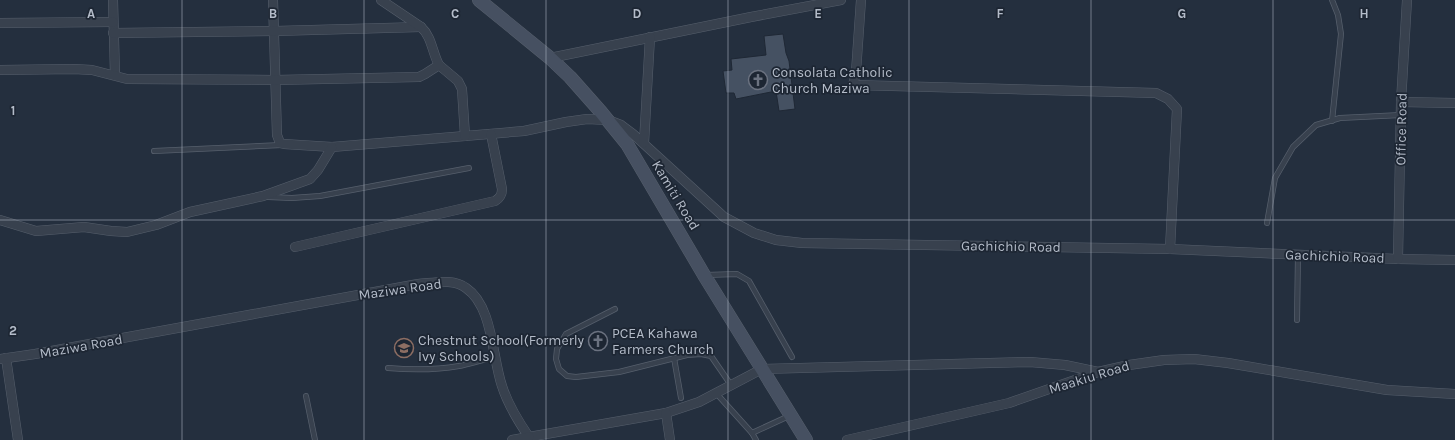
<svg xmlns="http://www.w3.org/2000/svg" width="1455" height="440" font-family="Karla,sans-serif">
  <rect width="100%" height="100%" fill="#242f3e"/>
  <!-- building -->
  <polygon fill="#455162" stroke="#1f2835" points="783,34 786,53 789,61 795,109 779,111 776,91 736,99 734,93 726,93 723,71 732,70 731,59 766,55 764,36"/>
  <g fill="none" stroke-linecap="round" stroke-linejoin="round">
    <defs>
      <g id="service">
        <polyline points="1332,0 1338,15 1341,34 1332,121"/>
        <polyline points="154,151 282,145"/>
        <polyline points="268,197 292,198 320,196 469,168"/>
        <polyline points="1267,223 1275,178 1293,147 1316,125 1340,118 1401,115"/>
        <polyline points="706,275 737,274 749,281 792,357"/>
        <polyline points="615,309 566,334 557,349 556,359 559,369 567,376 576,377 619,372 687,355 701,354 711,356 731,385"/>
        <polyline points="1297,320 1298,255"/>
        <polyline points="674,358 681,398"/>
        <path d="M 388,368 C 411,370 436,370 459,366 C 471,364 483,359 495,358"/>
        <polyline points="716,393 752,433 756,440"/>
        <polyline points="306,396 315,440"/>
        <polyline points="752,433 789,416"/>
      </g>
      <g id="minor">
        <polyline points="113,0 115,75"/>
        <polyline points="273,0 277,135 280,143 284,144 332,147 465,136 524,131 566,122 587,119 608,120 621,125 633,134 724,217 754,233 776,240 802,243 1170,249 1398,259 1455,260"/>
        <polyline points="861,0 856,72 853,85 1156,93 1168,99 1177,109 1170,249"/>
        <polyline points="0,23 113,22"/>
        <polyline points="113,33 275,31 421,27"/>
        <polyline points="550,58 751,17 841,0"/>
        <polyline points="439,65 458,81 462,89 465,136"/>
        <path d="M 0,70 L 74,69 L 92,70 L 127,79 L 275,80 L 419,77 L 425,74 L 439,65 C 432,52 432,37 421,27 L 381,0"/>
        <polyline points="1401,102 1455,103"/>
        <polyline points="644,143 650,37"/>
        <polyline points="0,220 36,231 84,227 111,231 127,232 156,225 190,212 263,196 310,179 318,170 332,147"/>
        <path d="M 295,247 L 495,201 C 500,198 502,195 502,189 L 491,134"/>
        <polyline points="1398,259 1401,102 1407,0"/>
        <polyline points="6,358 18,440"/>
        <path d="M 0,359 L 35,354 L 418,284 C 434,283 453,278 466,288 C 493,306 492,357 502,386 C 508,405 518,421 529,437 L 666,413 L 699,402 L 762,369 L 1030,362 L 1065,365 L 1098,372"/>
        <polyline points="666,413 670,440"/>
        <polyline points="512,440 529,437"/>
        <polyline points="847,440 1009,403 1098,372 1129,365 1164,360 1194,359 1228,363 1387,390 1455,394"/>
      </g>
      <polyline id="secondary" points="479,0 550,58 570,77 601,112 627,144 704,275 806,440"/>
    </defs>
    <!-- service casing -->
    <use href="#service" stroke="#565f6c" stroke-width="6"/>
    <!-- minor casing -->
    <use href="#minor" stroke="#565f6c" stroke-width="10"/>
    <!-- secondary casing -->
    <use href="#secondary" stroke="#565f6c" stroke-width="14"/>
    <!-- service -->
    <use href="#service" stroke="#38414e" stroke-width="4.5"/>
    <!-- minor -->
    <use href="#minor" stroke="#38414e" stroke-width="9"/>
    <!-- secondary -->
    <use href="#secondary" stroke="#465061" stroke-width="13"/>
  </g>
  <!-- grid -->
  <path fill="none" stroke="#b4bcc9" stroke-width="1" stroke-opacity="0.55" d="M 182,0 L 182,440M 364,0 L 364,440M 546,0 L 546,440M 728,0 L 728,440M 909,0 L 909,440M 1091,0 L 1091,440M 1273,0 L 1273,440M 0,220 L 1455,220"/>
  <!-- icons -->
  <defs>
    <symbol id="church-ring" viewBox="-11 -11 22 22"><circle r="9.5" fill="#1d2633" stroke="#6b7280" stroke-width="1.5"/><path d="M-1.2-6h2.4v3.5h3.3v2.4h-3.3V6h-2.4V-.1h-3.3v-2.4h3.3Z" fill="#6b7280"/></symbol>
    <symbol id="school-ring" viewBox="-11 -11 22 22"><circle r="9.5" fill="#1d2633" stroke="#8d6e63" stroke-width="1.5"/><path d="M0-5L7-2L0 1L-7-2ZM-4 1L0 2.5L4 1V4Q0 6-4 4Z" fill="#8d6e63"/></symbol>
  </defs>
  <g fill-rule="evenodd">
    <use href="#church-ring" x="747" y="69" width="22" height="22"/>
    <use href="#church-ring" x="587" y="330" width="22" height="22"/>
    <use href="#school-ring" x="393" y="337" width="22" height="22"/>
  </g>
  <g text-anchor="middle" stroke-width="3.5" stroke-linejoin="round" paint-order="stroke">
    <!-- poi labels -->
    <g font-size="14" fill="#b4bcc9" stroke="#1d2633" text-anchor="start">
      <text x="772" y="77">Consolata Catholic<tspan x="772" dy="16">Church Maziwa</tspan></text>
      <text x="612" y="338">PCEA Kahawa<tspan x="612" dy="16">Farmers Church</tspan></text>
      <text x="418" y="345">Chestnut School(Formerly<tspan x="418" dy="16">Ivy Schools)</tspan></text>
    </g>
    <!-- street labels -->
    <g font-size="14" fill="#b4bcc9" stroke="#1d2633">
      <text transform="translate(1401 129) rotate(-89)" y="5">Office Road</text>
      <text transform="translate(676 195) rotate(59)" y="5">Kamiti Road</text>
      <text transform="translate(1011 246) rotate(1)" y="5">Gachichio Road</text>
      <text transform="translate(1335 256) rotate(2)" y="5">Gachichio Road</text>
      <text transform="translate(400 289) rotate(-8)" y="5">Maziwa Road</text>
      <text transform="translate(81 346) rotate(-10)" y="5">Maziwa Road</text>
      <text transform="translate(1089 377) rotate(-17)" y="5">Maakiu Road</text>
    </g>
  </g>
  <g font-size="13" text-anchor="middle" font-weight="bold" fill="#b4bcc9" stroke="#1d2633" stroke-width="3.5" stroke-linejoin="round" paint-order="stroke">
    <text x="91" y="18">A</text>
    <text x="273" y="18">B</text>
    <text x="455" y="18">C</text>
    <text x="637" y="18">D</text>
    <text x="818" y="18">E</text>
    <text x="1000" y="18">F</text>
    <text x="1182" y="18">G</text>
    <text x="1364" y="18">H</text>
    <text x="13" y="115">1</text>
    <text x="13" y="335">2</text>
  </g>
</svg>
